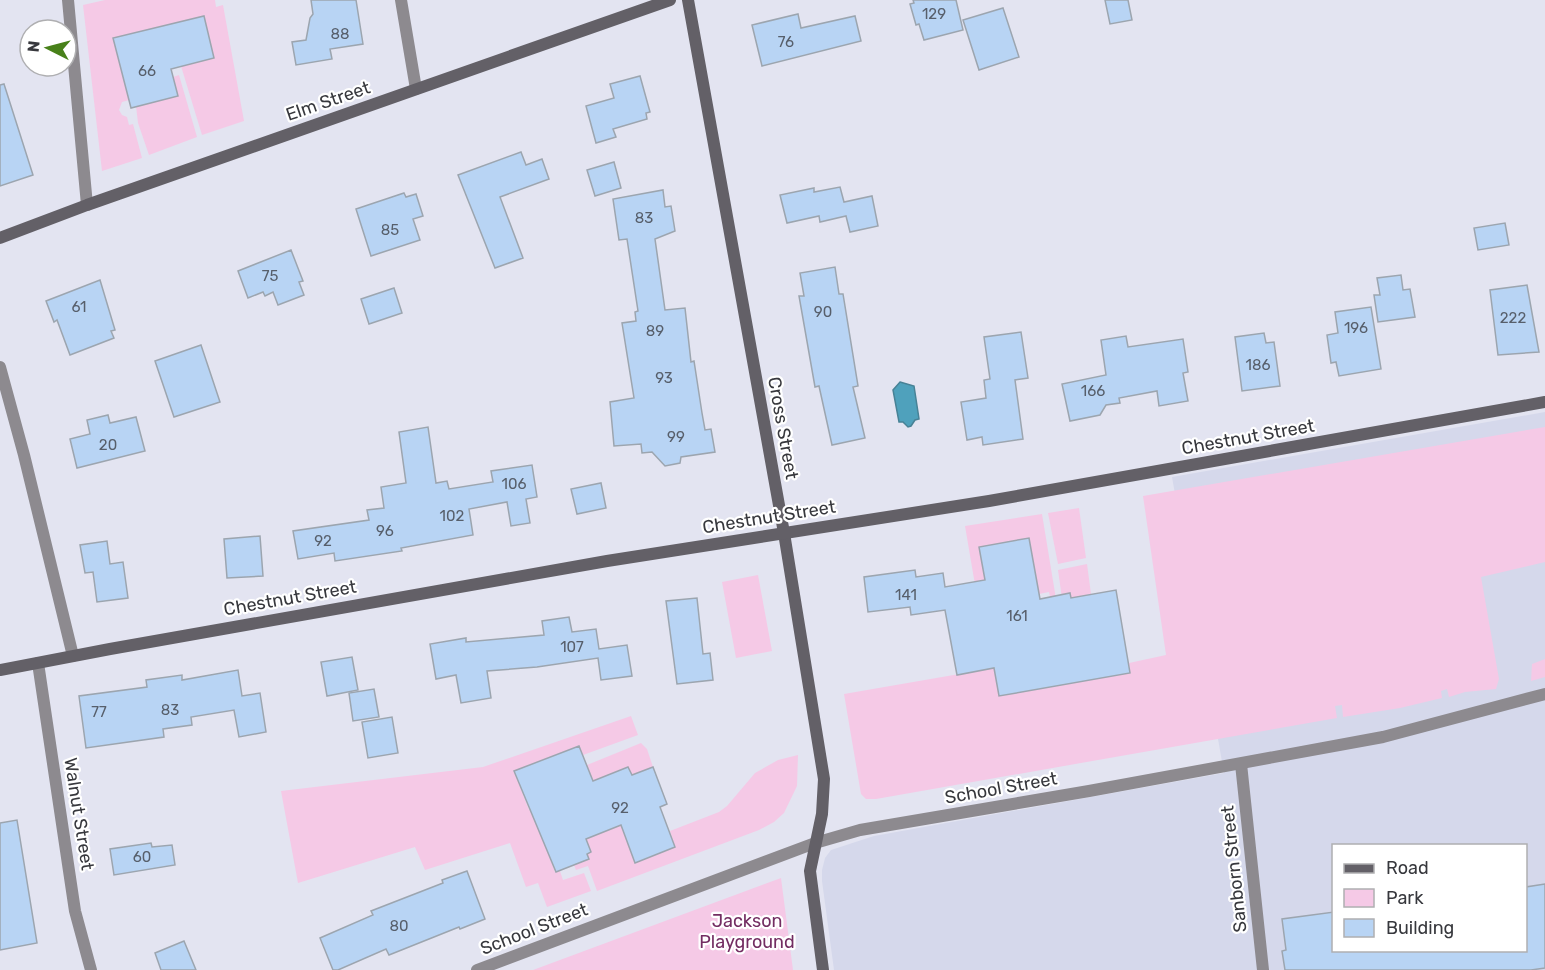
<svg xmlns="http://www.w3.org/2000/svg" width="1545" height="970" font-family="Rubik,sans-serif">
  <rect width="100%" height="100%" fill="#e3e4f1"/>
  <!-- built -->
  <path fill="#d5d8eb" fill-rule="evenodd" d="M 1545,412 L 1545,970 L 834,970 L 822,881 L 822,870 L 825,858 L 831,850 L 874,836 L 1224,773 L 1172,477 ZM 1334,846 L 1526,846 L 1526,950 L 1334,950 Z"/>
  <!-- green -->
  <g fill="#f5c9e6">
    <polygon points="105,0 215,0 216,7 223,5 244,121 202,135 181,66 214,58 204,16 114,38 129,100 122,102 119,110 122,115 127,117 129,125 133,124 142,158 102,171 83,5"/>
    <polygon points="179,75 197,137 149,155 138,123 136,106 178,96 173,77"/>
    <polygon points="1545,427 1545,562 1481,577 1499,679 1496,689 1465,692 1449,697 1447,689 1441,691 1442,698 1400,708 1343,717 1342,705 1335,706 1337,718 876,799 866,799 861,794 844,694 994,668 1000,696 1130,673 1129,663 1166,655 1143,496"/>
    <polygon points="1079,508 1086,558 1058,564 1048,513"/>
    <polygon points="1042,514 1057,605 1052,606 1049,592 1039,594 1029,538 980,547 985,580 979,581 981,620 965,526"/>
    <polygon points="1087,564 1091,594 1071,598 1064,612 1058,570"/>
    <polygon points="758,575 772,651 736,658 722,582"/>
    <polygon points="1545,659 1545,677 1531,681 1532,664"/>
    <polygon points="631,716 638,735 583,755 579,746 514,771 529,810 573,793 544,842 555,872 560,871 563,880 584,873 591,891 547,907 538,883 526,887 510,843 425,870 415,847 298,883 281,791 483,767"/>
    <polygon points="641,743 647,749 653,767 632,775 628,767 596,788 587,765"/>
    <polygon points="798,755 797,786 784,813 774,822 759,830 597,891 588,866 576,870 574,865 589,859 587,854 591,852 584,834 619,821 635,862 675,847 670,831 719,812 727,806 755,773 778,760"/>
    <polygon points="781,878 793,970 533,970"/>
  </g>
  <!-- water -->
  <polygon fill="#4fa1bc" stroke="#488296" stroke-width="1.5" points="900,382 914,386 919,419 915,420 911,426 908,427 903,422 899,422 893,390"/>
  <!-- building -->
  <g fill="#b8d4f4" stroke="#9ca5af" stroke-width="1.5">
    <polygon points="311,0 356,0 363,44 330,49 332,59 296,65 292,42 306,40 310,18 313,14"/>
    <polygon points="913,0 956,0 963,30 924,40 919,24 916,25 910,4 914,3"/>
    <polygon points="1105,0 1128,0 1132,20 1110,24"/>
    <polygon points="1003,8 1019,57 979,70 963,20"/>
    <polygon points="798,14 801,28 855,16 861,41 762,66 752,25"/>
    <polygon points="204,16 214,58 171,69 178,96 131,108 113,38"/>
    <polygon points="640,76 650,112 646,113 647,119 613,129 616,137 596,143 586,106 614,98 610,84"/>
    <polygon points="4,84 33,175 0,186 0,85"/>
    <polygon points="521,152 526,165 542,159 549,179 500,197 523,258 495,268 458,175"/>
    <polygon points="614,162 621,188 595,196 587,170"/>
    <polygon points="840,187 844,202 872,196 878,226 850,232 846,216 820,222 819,216 787,223 780,195 814,188 814,192"/>
    <polygon points="663,190 665,207 671,206 675,231 655,239 665,310 685,308 691,362 694,361 702,413 705,430 711,429 715,452 681,457 680,463 665,466 652,452 642,453 641,444 614,446 610,402 634,398 622,323 636,321 635,312 638,311 627,239 619,240 613,199"/>
    <polygon points="404,193 406,197 416,194 423,216 413,219 420,240 371,256 356,209"/>
    <polygon points="1505,223 1509,245 1478,250 1474,228"/>
    <polygon points="291,250 303,281 299,282 304,295 278,305 273,292 265,296 263,292 248,298 238,271"/>
    <polygon points="835,267 839,294 843,294 858,386 853,387 865,438 832,445 819,386 815,387 799,296 804,296 800,273"/>
    <polygon points="1401,275 1403,290 1410,289 1415,317 1378,322 1374,295 1380,295 1377,278"/>
    <polygon points="100,280 115,330 111,331 114,338 70,355 57,320 54,322 46,301"/>
    <polygon points="1527,285 1539,352 1498,355 1490,290"/>
    <polygon points="394,288 402,313 369,324 361,299"/>
    <polygon points="1371,307 1381,369 1339,376 1336,362 1331,363 1327,335 1338,333 1335,312"/>
    <polygon points="1021,332 1028,378 1015,380 1023,439 983,445 982,437 967,440 961,402 986,398 984,380 990,379 984,337"/>
    <polygon points="1264,333 1266,343 1274,342 1280,386 1242,391 1235,337"/>
    <polygon points="1126,336 1128,347 1183,339 1188,372 1183,373 1188,401 1159,406 1157,391 1119,398 1120,403 1106,405 1100,415 1070,421 1062,384 1106,375 1101,340"/>
    <polygon points="201,345 220,402 174,417 155,361"/>
    <polygon points="108,415 110,423 136,417 145,451 77,468 70,439 90,434 87,420"/>
    <polygon points="428,427 436,483 447,481 449,489 493,482 491,471 532,465 537,497 526,499 530,523 511,526 507,502 469,509 473,535 401,548 402,551 335,561 334,553 298,559 293,531 369,520 367,510 384,508 381,487 406,483 399,432"/>
    <polygon points="601,483 606,508 577,514 571,489"/>
    <polygon points="260,536 263,576 227,578 224,539"/>
    <polygon points="1029,538 1040,599 1070,593 1071,598 1116,590 1130,673 999,696 994,668 957,675 945,610 911,615 910,607 868,612 864,577 915,570 916,577 943,573 945,587 985,580 979,547"/>
    <polygon points="107,541 110,564 123,562 128,598 97,602 93,572 85,573 80,545"/>
    <polygon points="697,598 703,654 710,653 713,680 677,684 666,601"/>
    <polygon points="569,617 572,632 596,629 599,649 627,645 632,676 601,680 598,658 537,667 487,671 491,698 461,703 456,675 436,679 430,644 466,638 466,642 544,635 542,621"/>
    <polygon points="352,657 358,690 327,696 321,662"/>
    <polygon points="238,670 242,696 260,693 266,732 239,737 234,710 191,717 192,725 163,729 164,737 86,748 79,696 147,687 146,680 182,675 182,680"/>
    <polygon points="374,689 379,717 353,721 349,693"/>
    <polygon points="392,717 398,753 368,758 362,722"/>
    <polygon points="579,746 593,781 628,767 632,775 653,767 667,804 660,807 675,847 635,863 621,825 586,839 591,852 587,854 589,859 556,872 514,771"/>
    <polygon points="17,820 37,943 0,950 0,823"/>
    <polygon points="151,843 152,847 172,845 175,865 114,875 110,849"/>
    <polygon points="467,871 485,919 460,929 459,927 389,955 386,949 338,970 333,970 320,938 373,915 371,911 443,883 442,880"/>
    <polygon points="1545,884 1545,968 1531,970 1285,970 1282,951 1286,950 1282,919 1334,912 1334,951 1526,951 1526,887"/>
    <polygon points="184,941 196,970 161,970 155,953"/>
  </g>
  <g fill="none" stroke-linecap="round" stroke-linejoin="round">
    <!-- street -->
    <g stroke="#8d8a8f" stroke-width="12">
      <polyline points="68,0 87,205"/>
      <polyline points="401,0 416,89"/>
      <polyline points="0,367 24,455 73,656"/>
      <polyline points="38,663 75,911 91,970"/>
      <polyline points="1241,764 1263,970"/>
      <polyline points="477,970 815,843 860,830 1089,791 1383,737 1545,694"/>
    </g>
    <!-- secondary -->
    <g stroke="#636067" stroke-width="12">
      <polyline points="688,0 784,533 824,779 822,814 810,871 823,970"/>
      <polyline points="0,238 87,205 670,0"/>
      <polyline points="0,670 110,649 607,561 989,501 1545,402"/>
    </g>
  </g>
  <g text-anchor="middle" stroke-width="4.5" stroke-linejoin="round" paint-order="stroke">
    <!-- number labels -->
    <g font-size="15" fill="#575f6b">
      <text x="934" y="19">129</text>
      <text x="340" y="39">88</text>
      <text x="786" y="47">76</text>
      <text x="147" y="76">66</text>
      <text x="644" y="223">83</text>
      <text x="390" y="235">85</text>
      <text x="270" y="281">75</text>
      <text x="79" y="312">61</text>
      <text x="823" y="317">90</text>
      <text x="1513" y="323">222</text>
      <text x="1356" y="333">196</text>
      <text x="655" y="336">89</text>
      <text x="1258" y="370">186</text>
      <text x="664" y="383">93</text>
      <text x="1093" y="396">166</text>
      <text x="676" y="442">99</text>
      <text x="108" y="450">20</text>
      <text x="514" y="489">106</text>
      <text x="452" y="521">102</text>
      <text x="385" y="536">96</text>
      <text x="323" y="546">92</text>
      <text x="906" y="600">141</text>
      <text x="1017" y="621">161</text>
      <text x="572" y="652">107</text>
      <text x="170" y="715">83</text>
      <text x="99" y="717">77</text>
      <text x="620" y="813">92</text>
      <text x="142" y="862">60</text>
      <text x="399" y="931">80</text>
    </g>
    <!-- street labels -->
    <g font-size="18" fill="#37383d" stroke="#fff">
      <text transform="translate(328 101) rotate(-19)" y="6">Elm Street</text>
      <text transform="translate(783 428) rotate(80)" y="6">Cross Street</text>
      <text transform="translate(1248 437) rotate(-10)" y="6">Chestnut Street</text>
      <text transform="translate(769 517) rotate(-9)" y="6">Chestnut Street</text>
      <text transform="translate(290 598) rotate(-10)" y="6">Chestnut Street</text>
      <text transform="translate(1001 788) rotate(-10)" y="6">School Street</text>
      <text transform="translate(79 814) rotate(81)" y="6">Walnut Street</text>
      <text transform="translate(1234 869) rotate(-96)" y="6">Sanborn Street</text>
      <text transform="translate(534 929) rotate(-21)" y="6">School Street</text>
    </g>
    <!-- park labels -->
    <g font-size="18" fill="#732d62" stroke="#fff">
      <text x="747" y="927">Jackson<tspan x="747" dy="21">Playground</tspan></text>
    </g>
  </g>
  <!-- legend -->
  <rect x="1332" y="844" width="195" height="108" fill="#ffffff" stroke="#afafb1" stroke-width="1.5"/>
  <rect x="1344" y="864" width="30" height="9" fill="#636067" stroke="#afafb1" stroke-width="1.5"/>
  <text x="1386" y="874" font-size="18" fill="#37383d">Road</text>
  <rect x="1344" y="889" width="30" height="18" fill="#f5c9e6" stroke="#afafb1" stroke-width="1.5"/>
  <text x="1386" y="904" font-size="18" fill="#37383d">Park</text>
  <rect x="1344" y="919" width="30" height="18" fill="#b8d4f4" stroke="#afafb1" stroke-width="1.5"/>
  <text x="1386" y="934" font-size="18" fill="#37383d">Building</text>
  <!-- north arrow -->
  <g transform="translate(48 48) rotate(276)"><circle r="28" fill="#ffffff" stroke="#afafb1" stroke-width="1.5"/>
  <path d="M0-4.5L10 22L0 15L-10 22Z" fill="#48811a"/>
  <text y="-9" font-size="16" font-weight="bold" text-anchor="middle" fill="#37383d">N</text>
  </g>
</svg>
